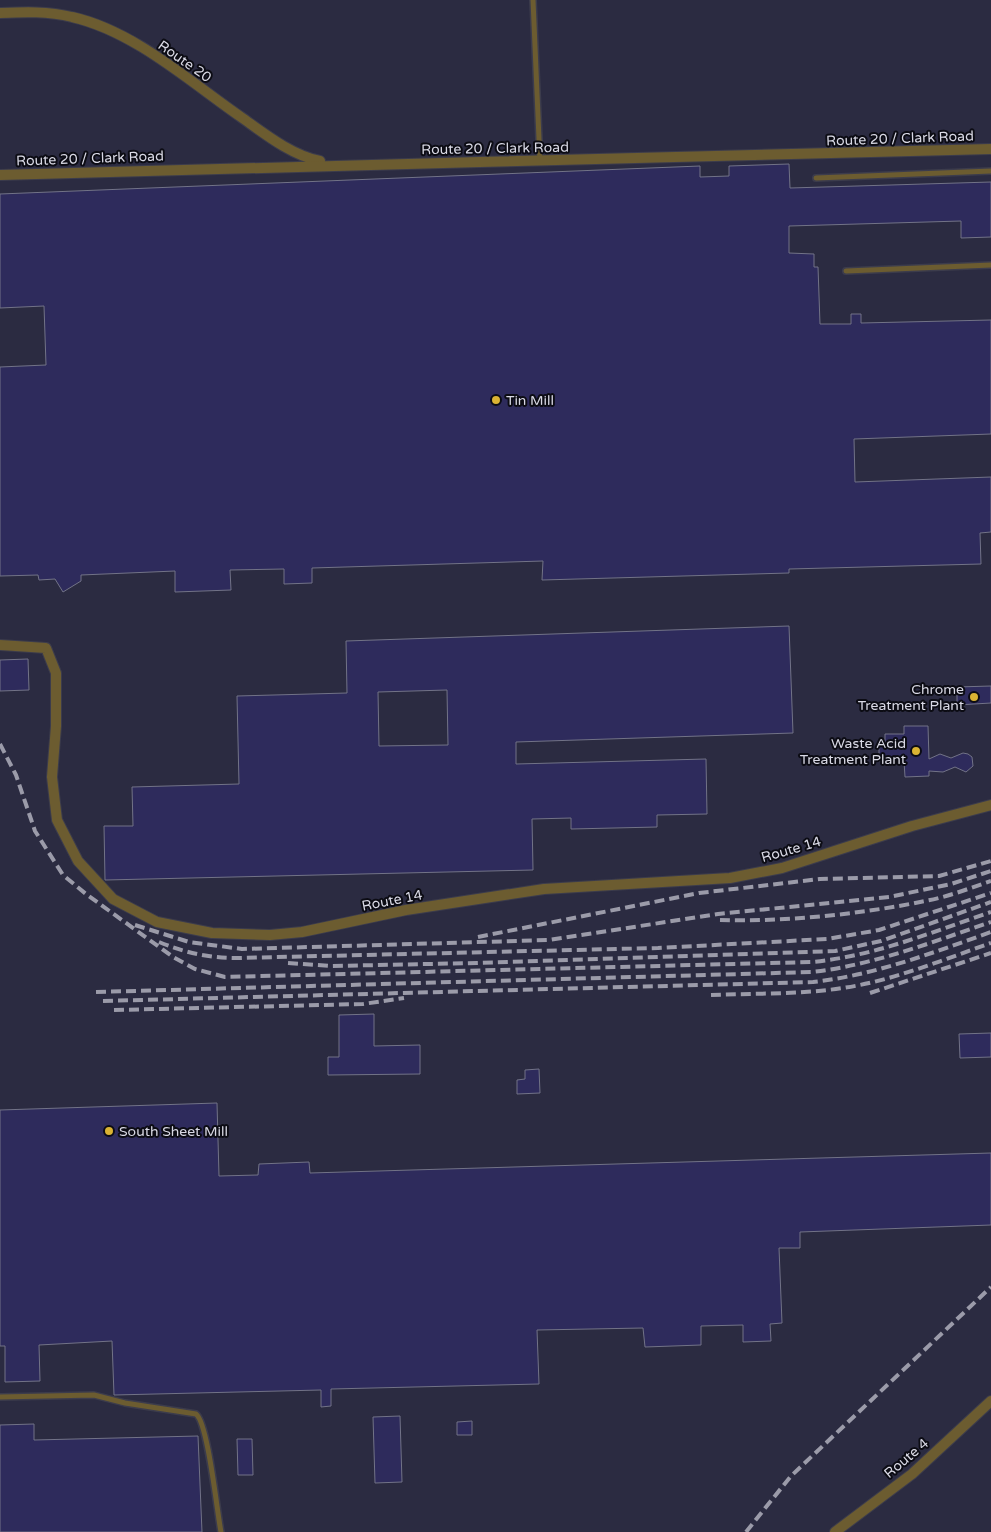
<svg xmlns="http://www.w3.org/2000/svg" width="991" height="1532" font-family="'Varela Round',sans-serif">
  <rect width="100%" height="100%" fill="#223"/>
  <!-- built -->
  <rect fill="#2b2b41" x="0" y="0" width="991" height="1532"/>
  <!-- building -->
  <g fill="#2e2b5c" stroke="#727387" fill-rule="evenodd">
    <polygon points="789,164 790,188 991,182 991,237 961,238 961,221 789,226 789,253 814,254 814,267 818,267 820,324 851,324 851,314 861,314 861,323 991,320 991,434 854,439 855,482 991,477 991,532 980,533 981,564 789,569 789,573 542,580 543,561 312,568 312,583 284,584 284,569 230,570 231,590 175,592 175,571 81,575 81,581 63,592 55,579 39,580 38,575 0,576 0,367 46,365 44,306 0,308 0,194 700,166 700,177 729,176 729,166"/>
    <path d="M 789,626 L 793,733 L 516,742 L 516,764 L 706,759 L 707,814 L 657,815 L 657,827 L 571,829 L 571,818 L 532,819 L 533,870 L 105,880 L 104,826 L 133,826 L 132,787 L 239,784 L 237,696 L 347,693 L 346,641 ZM 447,690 L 448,745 L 379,746 L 378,692 Z"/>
    <polygon points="28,659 29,690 0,691 0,660"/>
    <polygon points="991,686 991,703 957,705 957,687"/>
    <polygon points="904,726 928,726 929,759 940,754 951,758 963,753 968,754 972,757 973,766 966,772 955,767 943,772 929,771 929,776 905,777 904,761 879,761 879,746 885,746 885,734 904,734"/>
    <polygon points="374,1014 374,1046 420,1045 420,1074 328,1075 328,1057 339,1057 339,1015"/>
    <polygon points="991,1033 991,1057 960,1058 959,1034"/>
    <polygon points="539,1069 540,1093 517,1094 517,1080 525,1079 525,1070"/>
    <polygon points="217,1103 219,1176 258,1175 259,1164 309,1162 310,1173 991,1153 991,1225 800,1232 800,1248 779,1248 782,1323 770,1324 771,1341 743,1342 743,1325 701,1326 701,1345 645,1347 643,1328 537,1330 539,1384 331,1389 331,1406 321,1407 321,1390 114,1395 112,1341 39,1345 40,1381 5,1382 5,1346 0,1346 0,1110"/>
    <polygon points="400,1416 402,1482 375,1483 373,1417"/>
    <polygon points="472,1421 472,1435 457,1435 457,1422"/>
    <polygon points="34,1424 34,1440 198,1436 202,1532 0,1532 0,1425"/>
    <polygon points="237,1439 252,1439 253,1475 238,1475"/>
  </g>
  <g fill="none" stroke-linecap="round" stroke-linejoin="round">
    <defs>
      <g id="service">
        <polyline points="533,0 540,162"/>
        <polyline points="816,178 991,171"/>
        <polyline points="846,271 991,265"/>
        <path d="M 0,1397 L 94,1395 L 125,1403 L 196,1414 C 208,1423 217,1512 221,1532"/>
      </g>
      <g id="minor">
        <path d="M 0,13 C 24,12 48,11 72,17 C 134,31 189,81 241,117 C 265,134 291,155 320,161"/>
        <path d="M 0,175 C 330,164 661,159 991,149"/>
        <polyline points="0,645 46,648 56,673 56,726 52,777 57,820 78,861 113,899 157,922 212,933 270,935 302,932 406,910 544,889 730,878 782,868 912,826 991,805"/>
        <polyline points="835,1532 912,1474 991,1401"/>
      </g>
    </defs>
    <!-- service casing -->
    <use href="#service" stroke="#3c3c4c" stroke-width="8"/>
    <!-- minor casing -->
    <use href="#minor" stroke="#3c3c4c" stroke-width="12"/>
    <!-- service -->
    <use href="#service" stroke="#6c5c30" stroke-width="5"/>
    <!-- minor -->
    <use href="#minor" stroke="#6c5c30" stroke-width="10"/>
    <!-- rail -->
    <g stroke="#9b9ba9" stroke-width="4" stroke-dasharray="10 5" stroke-linecap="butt">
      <path d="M 0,744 L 16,775 L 35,831 L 63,875 L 86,894 L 173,957 L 195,969 L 225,977 L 812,962 C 875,956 932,932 991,912"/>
      <path d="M 720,920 C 785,922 862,914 925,901 C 948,897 970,888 991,881"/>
      <polyline points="135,925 189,942 242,949 549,940 718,914 889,897 951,884 991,871"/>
      <polyline points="478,937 699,893 820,879 939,876 991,861"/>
      <path d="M 159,942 C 186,953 209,958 238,958 L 658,948 L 827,939 L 879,930 L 991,893"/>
      <polyline points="288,963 331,966 477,963 835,951 881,941 991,902"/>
      <path d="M 96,992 L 812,972 C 874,965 932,942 991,922"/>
      <polyline points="870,993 991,953"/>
      <path d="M 711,995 C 760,993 811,995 860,985 C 904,976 948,958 991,943"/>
      <path d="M 103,1001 L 813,982 C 875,975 932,953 991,932"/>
      <polyline points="114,1010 363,1004 404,998"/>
      <polyline points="746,1532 791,1476 991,1287"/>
    </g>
  </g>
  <!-- markers -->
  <g fill="#dab333" stroke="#0c0c14" stroke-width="2">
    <circle cx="496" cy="400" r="5"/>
    <circle cx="974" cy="697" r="5"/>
    <circle cx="916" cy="751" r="5"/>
    <circle cx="109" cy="1131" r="5"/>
  </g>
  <g text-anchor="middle" stroke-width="4" stroke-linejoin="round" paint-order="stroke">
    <!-- street labels -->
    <g font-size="14" fill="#d9d9e5" stroke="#0c0c14">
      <text transform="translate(185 61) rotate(35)" y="5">Route 20</text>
      <text transform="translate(900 138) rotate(-2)" y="5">Route 20 / Clark Road</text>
      <text transform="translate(495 148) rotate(-1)" y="5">Route 20 / Clark Road</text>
      <text transform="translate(90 158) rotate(-2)" y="5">Route 20 / Clark Road</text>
      <text transform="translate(791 849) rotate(-16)" y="5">Route 14</text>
      <text transform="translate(392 900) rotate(-11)" y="5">Route 14</text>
      <text transform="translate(906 1458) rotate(-40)" y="5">Route 4</text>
    </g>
    <!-- poi labels -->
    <g font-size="14" fill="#d9d9e5" stroke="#0c0c14" text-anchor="start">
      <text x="506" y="405">Tin Mill</text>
      <text x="964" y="694" text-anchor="end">Chrome<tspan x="964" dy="16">Treatment Plant</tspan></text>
      <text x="906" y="748" text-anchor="end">Waste Acid<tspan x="906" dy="16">Treatment Plant</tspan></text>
      <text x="119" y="1136">South Sheet Mill</text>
    </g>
  </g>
</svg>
